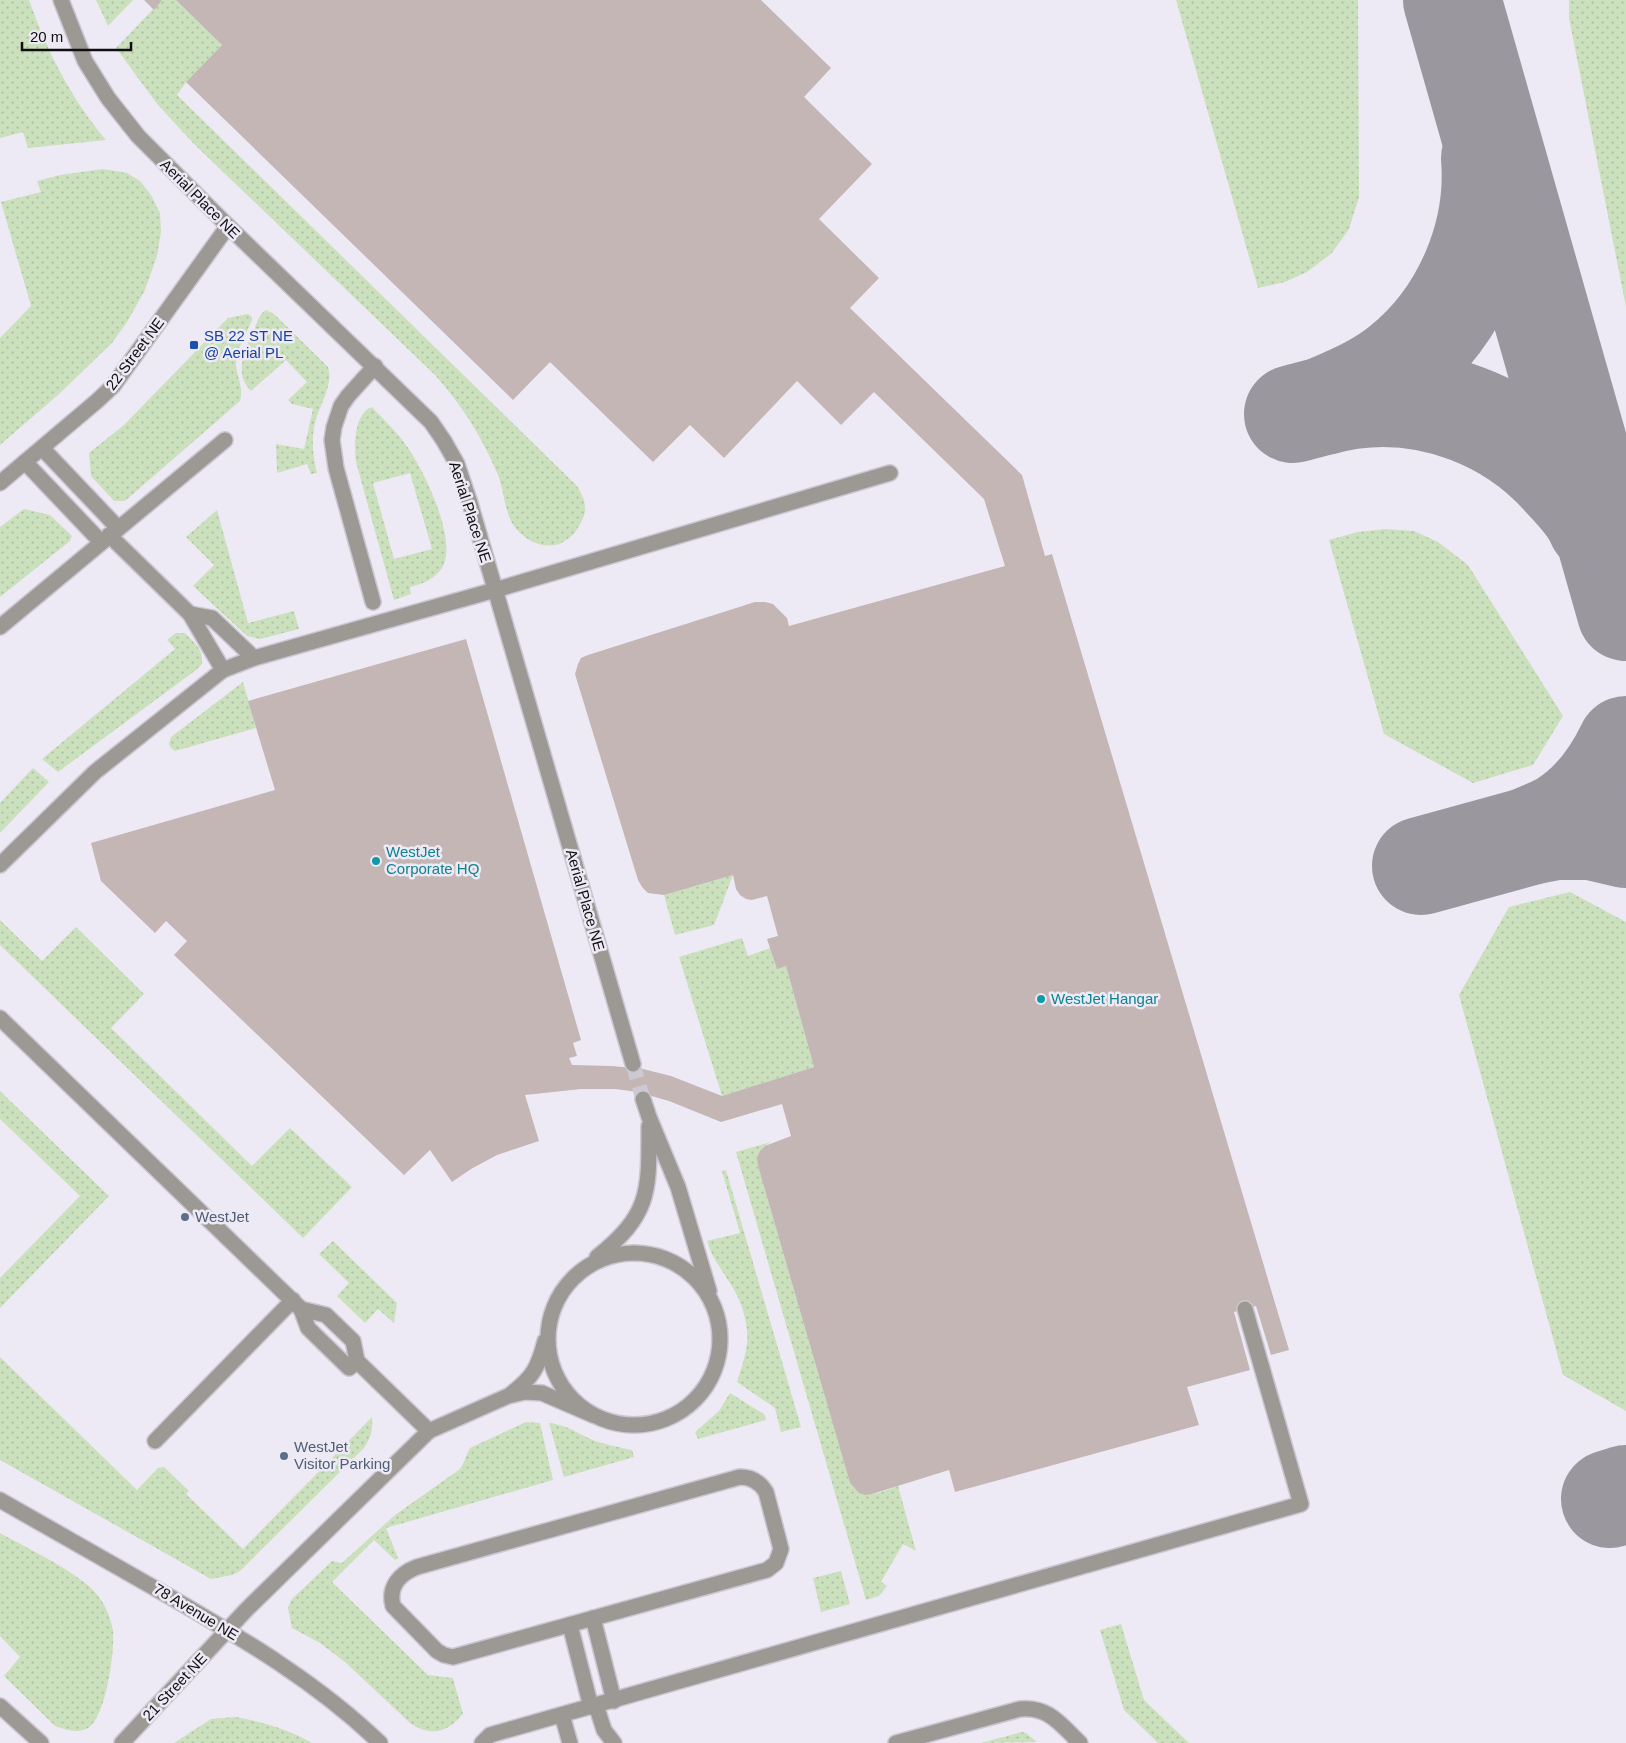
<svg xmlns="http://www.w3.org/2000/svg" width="1626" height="1743" font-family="Helvetica,sans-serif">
  <defs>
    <pattern id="grass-dots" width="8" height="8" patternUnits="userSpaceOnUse" patternTransform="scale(1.25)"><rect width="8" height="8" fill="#cbe0bd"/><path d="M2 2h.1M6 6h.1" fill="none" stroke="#adbfa1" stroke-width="1.8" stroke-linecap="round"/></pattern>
  </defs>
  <rect width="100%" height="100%" fill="#eeeaf5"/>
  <!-- grass -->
  <g fill="url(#grass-dots)" fill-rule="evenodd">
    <path d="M 0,0 L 29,0 C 48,53 70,97 106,140 L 28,148 L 23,132 L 0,138 Z"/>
    <polygon points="96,0 133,0 108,26"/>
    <path d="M 162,0 L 176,0 L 222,45 L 186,82 L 177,95 L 577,486 C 581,493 585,499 585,508 C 586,513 582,521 579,526 C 565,551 538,551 519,532 C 504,518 505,492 498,475 C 481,435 463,407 435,375 L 194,144 L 158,105 L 116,48 Z"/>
    <polygon points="1176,0 1358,0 1359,197 1349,229 1332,253 1307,272 1285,282 1258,288"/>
    <polygon points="1569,0 1626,0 1626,307 1569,18"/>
    <polygon points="103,169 127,173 140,181 151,195 160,213 161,232 157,256 145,290 127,322 112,343 59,394 0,445 0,338 31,306 1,202 41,192 37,181 60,175"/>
    <path d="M 266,310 L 274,314 L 328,367 C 334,385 319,405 315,423 C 311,440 313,456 317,473 L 311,474 L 307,464 L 277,473 L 276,444 L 304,449 L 313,409 L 292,404 L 288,400 L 307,382 L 286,360 L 251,391 C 233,373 245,350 254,330 C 257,323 259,314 266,310 Z"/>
    <path d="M 248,314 L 252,317 L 252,320 C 246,334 236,350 236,365 C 237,378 244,388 240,401 L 125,501 L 114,501 L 91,476 L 89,453 L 124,425 L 228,318 Z"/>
    <path d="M 372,407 C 382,418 394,429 403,441 C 422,465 459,540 442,568 C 434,580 422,584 410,587 L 411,594 L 394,600 L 356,462 C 354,446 354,413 372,407 ZM 410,473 L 432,549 L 394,559 L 373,483 Z"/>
    <polygon points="24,509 50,515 72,536 70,541 0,597 0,527"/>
    <polygon points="217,510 248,623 294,611 299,629 260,639 247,636 193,586 214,565 186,537"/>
    <polygon points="1386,529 1414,531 1438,542 1468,565 1563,716 1533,765 1473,783 1384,734 1329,540 1358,532"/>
    <path d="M 176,633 L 185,633 C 195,644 203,648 202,664 L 196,670 L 58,772 L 42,759 L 175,649 L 167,640 Z"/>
    <polygon points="243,682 256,728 175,751 171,748 169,744 171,737"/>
    <polygon points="33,768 49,782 0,833 0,803"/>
    <polygon points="733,875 714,925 675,935 664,895"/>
    <polygon points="1570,892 1626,922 1626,1411 1563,1375 1459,995 1509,907"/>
    <polygon points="0,920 42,961 76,927 144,994 111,1028 252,1166 290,1128 352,1187 303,1238 0,945"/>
    <polygon points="742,938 748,956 770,948 777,968 786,966 814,1067 722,1096 679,957"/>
    <polygon points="0,1091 109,1196 0,1308 0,1278 80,1196 0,1119"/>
    <path d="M 771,1142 C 761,1148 757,1154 758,1166 L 850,1483 C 863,1502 880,1492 898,1486 L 916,1551 L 903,1544 L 881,1582 L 887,1586 L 879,1596 L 866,1600 L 736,1152 Z"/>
    <path d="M 726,1170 L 801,1427 L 781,1432 L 775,1408 L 737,1382 C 741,1370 745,1357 747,1344 C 749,1325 742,1301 731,1285 C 722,1270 712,1258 707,1241 L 740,1233 L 722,1171 Z"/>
    <polygon points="333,1241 397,1303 394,1323 378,1309 365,1323 337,1296 349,1283 319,1254"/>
    <path d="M 0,1357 L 137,1490 L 158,1468 L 164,1467 L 189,1491 L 186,1494 L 243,1549 L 372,1417 C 373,1430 371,1437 364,1448 L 240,1571 L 232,1575 L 211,1579 L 0,1460 Z"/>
    <polygon points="730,1393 765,1415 766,1420 698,1439 695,1432 719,1411"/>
    <path d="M 526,1422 L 540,1423 L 553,1480 L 386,1528 L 398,1558 L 395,1560 L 374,1540 L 332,1582 L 428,1675 L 453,1678 L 463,1714 C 447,1733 431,1737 410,1723 L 345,1662 L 320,1643 L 292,1628 L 288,1608 L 291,1600 L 332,1561 L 342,1563 L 395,1515 L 460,1469 C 465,1462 466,1455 470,1448 Z"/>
    <path d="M 549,1423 C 570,1426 576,1433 593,1440 C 605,1445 619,1447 632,1450 L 634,1457 L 564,1477 Z"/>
    <path d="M 0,1533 C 26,1548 86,1575 101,1600 C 107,1609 111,1620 113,1631 C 115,1651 106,1718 88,1728 C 77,1734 66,1730 55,1726 L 4,1676 L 20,1657 L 0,1636 Z"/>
    <polygon points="841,1571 850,1604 821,1612 813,1578"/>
    <polygon points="1121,1624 1144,1700 1189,1743 1158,1743 1124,1710 1100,1630"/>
    <path d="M 236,1717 C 263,1722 287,1729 312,1743 L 174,1743 L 211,1719 Z"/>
    <polygon points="1022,1732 1026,1733 1037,1742 981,1743"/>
  </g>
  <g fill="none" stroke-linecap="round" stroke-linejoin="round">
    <!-- taxiway -->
    <g stroke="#9a979f" stroke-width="98">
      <polyline points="1452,0 1626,612"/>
      <path d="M 1324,406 C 1351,394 1378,383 1401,364 C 1461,316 1496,235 1490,158"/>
      <path d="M 1293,414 C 1313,409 1332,403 1353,400 C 1430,390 1510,420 1562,479 C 1574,492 1589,507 1596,524"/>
      <path d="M 1530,836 C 1540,831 1552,827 1562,821 C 1591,803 1611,776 1626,745"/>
      <polyline points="1421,866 1530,836 1556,831 1592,831 1626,839"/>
      <polyline points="1610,1499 1626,1494"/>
    </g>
  </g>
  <!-- building -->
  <g fill="#c3b6b4">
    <polygon points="144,0 162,0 154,10"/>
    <polygon points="176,0 761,0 831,68 804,97 872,164 819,219 879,278 850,308 1022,475 1045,556 1052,554 1289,1350 1271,1355 1256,1306 1234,1312 1250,1370 1187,1387 1199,1425 955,1492 949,1470 872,1494 865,1495 859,1493 850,1483 758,1166 757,1158 760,1151 765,1146 791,1136 782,1104 721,1122 669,1101 638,1092 615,1089 581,1089 525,1095 539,1141 497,1155 471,1169 452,1182 430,1150 404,1175 174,955 187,941 166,921 155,933 101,881 91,843 275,790 248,701 466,639 581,1040 573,1043 577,1056 569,1058 572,1065 612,1066 643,1069 671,1076 722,1096 814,1067 786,966 777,969 767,939 778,936 767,896 752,900 746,899 740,895 736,889 733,875 664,895 648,893 642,887 638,880 575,674 578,664 581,658 588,655 755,602 765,602 773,604 787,618 789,626 1005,566 984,499 874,392 841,425 797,381 724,458 690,425 653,462 550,362 513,400 186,82 222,45"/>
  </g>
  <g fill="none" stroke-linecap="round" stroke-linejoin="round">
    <!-- minor-tunnel -->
    <polyline stroke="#cdc9d3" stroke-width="15" stroke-dasharray="15 8" stroke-linecap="butt" points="633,1064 643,1099"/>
    <defs>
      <g id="minor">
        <polyline points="61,0 85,61 108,98 138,136 228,226 431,422 444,441 457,464 470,503 633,1064"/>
        <polyline points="42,448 118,528"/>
        <polyline points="25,462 101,542"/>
        <polyline points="0,483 97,401 113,386 228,226"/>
        <polyline points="109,535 190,614 223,670"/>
        <polyline points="373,602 336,468 332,440 334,427 341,406 348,396 375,366"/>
        <polyline points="190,614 212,618 254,658"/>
        <polyline points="0,627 225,440"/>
        <polyline points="0,865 95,772 223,670 254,658 495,590 890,473"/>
        <polyline points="0,1018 301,1309"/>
        <polyline points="643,1099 649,1117 678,1187 709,1291"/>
        <circle cx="634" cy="1339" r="86"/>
        <path d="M 597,1257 C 651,1214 649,1191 649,1126"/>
        <polyline points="357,1361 353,1341 326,1315 301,1309 308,1328 349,1368 357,1361 429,1431"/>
        <path d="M 511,1394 C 533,1377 538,1368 545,1341"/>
        <polyline points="155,1441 293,1300"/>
        <path d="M 740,1477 C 752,1477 760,1482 766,1492 L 781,1549 L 776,1563 L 767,1570 L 453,1657 L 444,1655 L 437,1651 L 393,1606 C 388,1587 399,1574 417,1567 Z"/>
        <path d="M 0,1500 C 57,1533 115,1565 172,1598 C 245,1640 319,1684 380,1743"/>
        <polyline points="593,1618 614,1701"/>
        <polyline points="570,1625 591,1707"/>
        <polyline points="596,1705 604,1730 614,1743"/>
        <polyline points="0,1706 41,1743"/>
        <polyline points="562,1715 570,1743"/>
        <polyline points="122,1743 247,1609 429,1431 508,1396 525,1392 542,1393 593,1415"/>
        <polyline points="482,1743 490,1735 1301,1504 1245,1309"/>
        <path d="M 896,1743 L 1020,1709 C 1049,1706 1061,1725 1080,1743"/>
      </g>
    </defs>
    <!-- minor casing -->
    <use href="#minor" stroke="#cac7d1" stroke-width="18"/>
    <!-- minor -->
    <use href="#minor" stroke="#9c9995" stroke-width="15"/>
  </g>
  <!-- markers -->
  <rect fill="#1a4fb4" stroke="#eeeaf5" stroke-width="2" x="189" y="340" width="10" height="10" rx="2.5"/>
  <g fill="#0f9aa8" stroke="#eeeaf5" stroke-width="2">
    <circle cx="376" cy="861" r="5"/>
    <circle cx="1041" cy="999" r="5"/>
  </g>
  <g fill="#5c6f8a" stroke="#eeeaf5" stroke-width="2">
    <circle cx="185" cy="1217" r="5"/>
    <circle cx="284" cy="1456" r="5"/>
  </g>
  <g text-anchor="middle" stroke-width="5" stroke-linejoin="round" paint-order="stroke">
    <!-- street labels -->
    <g font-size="15" fill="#0f0e11" stroke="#eeeaf5">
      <text transform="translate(200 199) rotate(45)" y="5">Aerial Place NE</text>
      <text transform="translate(135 354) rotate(-53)" y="5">22 Street NE</text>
      <text transform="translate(470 512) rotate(72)" y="5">Aerial Place NE</text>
      <text transform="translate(585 900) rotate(74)" y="5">Aerial Place NE</text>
      <text transform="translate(196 1612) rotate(31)" y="5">78 Avenue NE</text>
      <text transform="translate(175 1687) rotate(-47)" y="5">21 Street NE</text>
    </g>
    <!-- transit labels -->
    <g font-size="15" fill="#164399" stroke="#eeeaf5" text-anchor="start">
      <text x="204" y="341">SB 22 ST NE<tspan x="204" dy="17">@ Aerial PL</tspan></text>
    </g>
    <!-- culture labels -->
    <g font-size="15" fill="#0d838f" stroke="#eeeaf5" text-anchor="start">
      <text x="386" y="857">WestJet<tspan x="386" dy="17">Corporate HQ</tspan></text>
      <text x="1051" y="1004">WestJet Hangar</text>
    </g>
    <!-- service labels -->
    <g font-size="15" fill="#4e5e75" stroke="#eeeaf5" text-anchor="start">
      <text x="195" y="1222">WestJet</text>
      <text x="294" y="1452">WestJet<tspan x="294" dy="17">Visitor Parking</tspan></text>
    </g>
  </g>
  <!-- scale -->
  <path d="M22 42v8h109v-8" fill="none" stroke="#0f0e11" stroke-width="2.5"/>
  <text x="30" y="42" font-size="15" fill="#0f0e11" stroke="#eeeaf5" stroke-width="4" paint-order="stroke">20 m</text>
</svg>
